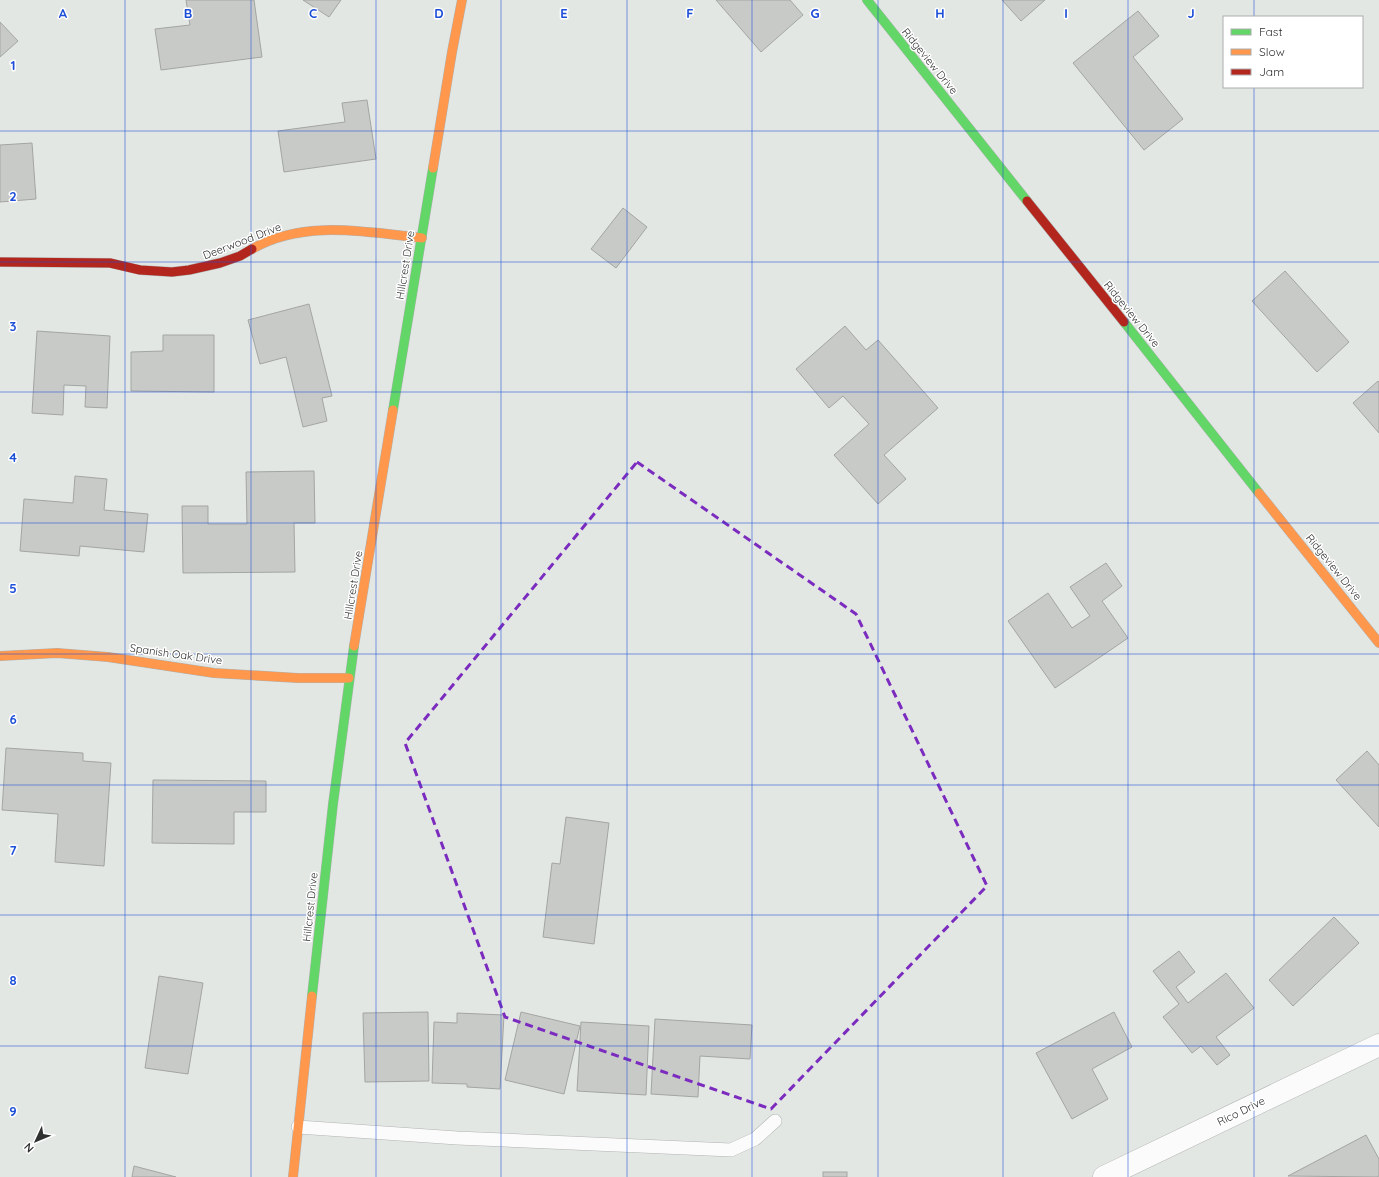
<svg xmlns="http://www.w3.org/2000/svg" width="1379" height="1177" font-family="Quicksand,sans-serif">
  <rect width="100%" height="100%" fill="#e3e7e4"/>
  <!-- building -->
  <g fill="#c8cac8" stroke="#a3a5a3">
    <polygon points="186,0 254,0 262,57 161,70 155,29 190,25"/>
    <polygon points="303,0 341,0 329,17"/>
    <polygon points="716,0 790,0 803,15 761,52"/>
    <polygon points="1002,0 1045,0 1021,21"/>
    <polygon points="1138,11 1159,36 1133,57 1183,119 1144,150 1073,63"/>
    <polygon points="0,22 18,41 0,57"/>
    <polygon points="367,100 376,159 284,172 278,131 345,122 342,103"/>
    <polygon points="32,143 36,199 0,202 0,145"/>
    <polygon points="623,208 647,227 616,268 591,249"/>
    <polygon points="1285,271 1349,342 1317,372 1252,301"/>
    <polygon points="309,304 332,396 322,398 327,421 303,427 286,357 260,364 248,320"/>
    <polygon points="845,326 866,350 878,340 938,408 884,455 906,479 878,504 834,455 869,424 843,396 829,408 796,369"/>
    <polygon points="37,331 110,336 107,408 85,407 86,386 64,385 63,415 32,413"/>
    <polygon points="163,335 214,335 214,392 131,391 131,352 163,351"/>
    <polygon points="1378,381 1379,383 1379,433 1353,403"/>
    <polygon points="314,471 315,523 294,523 295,572 183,573 182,506 208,506 208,524 247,524 246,472"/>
    <polygon points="75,476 107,479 104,510 148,514 144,552 80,546 79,556 20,551 24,499 73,503"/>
    <polygon points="1106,563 1122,586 1102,601 1128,638 1055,688 1008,621 1048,593 1072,628 1090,616 1070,587"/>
    <polygon points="6,748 83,753 83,761 111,763 104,866 55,862 58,814 2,810"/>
    <polygon points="1367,751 1379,765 1379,827 1336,780"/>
    <polygon points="153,780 266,781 266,812 234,812 234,844 152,843"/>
    <polygon points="566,817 609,823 594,944 543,937 552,863 560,864"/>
    <polygon points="1334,917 1359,943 1293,1006 1269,980"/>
    <polygon points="1179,951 1195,972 1176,987 1188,1003 1226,973 1254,1008 1216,1037 1230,1055 1217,1065 1201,1046 1192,1053 1163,1017 1179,1004 1153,971"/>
    <polygon points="159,976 203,983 188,1074 145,1068"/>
    <polygon points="428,1012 429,1081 365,1082 363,1013"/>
    <polygon points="521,1012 580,1026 564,1094 505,1080"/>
    <polygon points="1114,1012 1132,1047 1092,1069 1108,1099 1072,1119 1036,1053"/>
    <polygon points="457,1013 504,1015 500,1089 467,1087 467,1084 432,1083 434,1022 457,1023"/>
    <polygon points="655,1019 752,1025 750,1059 700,1056 698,1097 651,1094"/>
    <polygon points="581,1022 649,1026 646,1095 577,1091"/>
    <polygon points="1366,1135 1379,1159 1379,1176 1377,1177 1288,1176"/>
    <polygon points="134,1166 176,1177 132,1177"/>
    <rect x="823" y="1172" width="24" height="5"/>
  </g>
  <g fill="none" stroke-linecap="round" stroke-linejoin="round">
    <defs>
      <polyline id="lane" points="298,1127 457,1138 731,1150 755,1139 775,1121"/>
      <polyline id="street" points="1104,1177 1379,1045"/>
      <g id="fast">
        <polyline points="867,0 1027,201"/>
        <polyline points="1124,322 1259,493"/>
        <polyline points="393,410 433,168"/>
        <polyline points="312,996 333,804 354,646"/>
      </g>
      <g id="slow">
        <polyline points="433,168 452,52 462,0"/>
        <path d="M 252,249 C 303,219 367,232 422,238"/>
        <polyline points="1259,493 1379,643"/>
        <polyline points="354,646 393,410"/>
        <polyline points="0,656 57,653 108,657 214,673 298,678 349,678"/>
        <polyline points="293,1177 312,996"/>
      </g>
      <g id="jam">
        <polyline points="1027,201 1124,322"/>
        <polyline points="0,262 110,263 140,270 172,272 189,270 220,263 240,256 252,249"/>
      </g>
    </defs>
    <!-- lane casing -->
    <use href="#lane" stroke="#b0b3b1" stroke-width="14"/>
    <!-- street casing -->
    <use href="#street" stroke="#b0b3b1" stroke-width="23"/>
    <!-- fast casing -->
    <use href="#fast" stroke="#b0b3b1" stroke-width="10"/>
    <!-- slow casing -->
    <use href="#slow" stroke="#b0b3b1" stroke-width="10"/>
    <!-- jam casing -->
    <use href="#jam" stroke="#b0b3b1" stroke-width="10"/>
    <!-- lane -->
    <use href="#lane" stroke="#fbfbfb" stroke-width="13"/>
    <!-- street -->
    <use href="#street" stroke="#fbfbfb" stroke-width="22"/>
    <!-- fast -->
    <use href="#fast" stroke="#63d668" stroke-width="9"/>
    <!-- slow -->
    <use href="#slow" stroke="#ff974d" stroke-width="9"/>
    <!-- jam -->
    <use href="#jam" stroke="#b3261e" stroke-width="9"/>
  </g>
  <!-- marked area -->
  <path fill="none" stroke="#7b2cbf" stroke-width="3" stroke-dasharray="8 5" stroke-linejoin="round" d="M 637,462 L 856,614 L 987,886 L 771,1109 L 505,1017 L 405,743 Z"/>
  <!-- grid -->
  <path fill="none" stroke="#1d4ed8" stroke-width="1" stroke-opacity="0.55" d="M 125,0 L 125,1177M 251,0 L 251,1177M 376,0 L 376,1177M 501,0 L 501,1177M 627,0 L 627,1177M 752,0 L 752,1177M 878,0 L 878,1177M 1003,0 L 1003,1177M 1128,0 L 1128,1177M 1254,0 L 1254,17M 1254,87 L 1254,1177M 0,131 L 1379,131M 0,262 L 1379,262M 0,392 L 1379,392M 0,523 L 1379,523M 0,654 L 1379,654M 0,785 L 1379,785M 0,915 L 1379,915M 0,1046 L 1379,1046"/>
  <g text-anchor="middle" stroke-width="3" stroke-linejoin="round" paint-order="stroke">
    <!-- street labels -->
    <g font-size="11" fill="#2f312f" stroke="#fff">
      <text transform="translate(930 61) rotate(51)" y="4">Ridgeview Drive</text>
      <text transform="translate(242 241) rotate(-21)" y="4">Deerwood Drive</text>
      <text transform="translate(405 265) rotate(-81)" y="4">Hillcrest Drive</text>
      <text transform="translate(1132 314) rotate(51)" y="4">Ridgeview Drive</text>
      <text transform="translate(1334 567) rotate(51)" y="4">Ridgeview Drive</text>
      <text transform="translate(353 585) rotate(-81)" y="4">Hillcrest Drive</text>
      <text transform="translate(176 654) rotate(8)" y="4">Spanish Oak Drive</text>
      <text transform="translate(310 907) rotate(-84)" y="4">Hillcrest Drive</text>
      <text transform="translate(1241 1111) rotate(-26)" y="4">Rico Drive</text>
    </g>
  </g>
  <g font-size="13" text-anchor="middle" font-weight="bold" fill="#1d4ed8" stroke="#fff" stroke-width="3" stroke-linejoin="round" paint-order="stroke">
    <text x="63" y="18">A</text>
    <text x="188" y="18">B</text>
    <text x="313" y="18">C</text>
    <text x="439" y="18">D</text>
    <text x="564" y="18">E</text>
    <text x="690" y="18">F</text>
    <text x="815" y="18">G</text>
    <text x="940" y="18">H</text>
    <text x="1066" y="18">I</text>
    <text x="1191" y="18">J</text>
    <text x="13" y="70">1</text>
    <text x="13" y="201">2</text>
    <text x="13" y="331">3</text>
    <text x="13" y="462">4</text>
    <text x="13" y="593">5</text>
    <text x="13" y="724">6</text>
    <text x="13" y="855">7</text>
    <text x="13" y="985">8</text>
    <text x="13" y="1116">9</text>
  </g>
  <!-- legend -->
  <rect x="1223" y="16" width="140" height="72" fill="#ffffff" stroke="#acadac"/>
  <rect x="1231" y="29" width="20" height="6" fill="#63d668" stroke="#acadac"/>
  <text x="1259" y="36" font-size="12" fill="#2f312f">Fast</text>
  <rect x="1231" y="49" width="20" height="6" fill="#ff974d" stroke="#acadac"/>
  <text x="1259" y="56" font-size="12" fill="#2f312f">Slow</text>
  <rect x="1231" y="69" width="20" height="6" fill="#b3261e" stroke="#acadac"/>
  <text x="1259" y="76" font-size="12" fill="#2f312f">Jam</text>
  <!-- north arrow -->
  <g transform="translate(36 1141) rotate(226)" stroke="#ffffff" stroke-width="3" paint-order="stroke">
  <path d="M0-3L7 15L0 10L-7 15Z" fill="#2f312f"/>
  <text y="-6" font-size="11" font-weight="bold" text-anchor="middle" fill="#2f312f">N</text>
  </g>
</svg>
